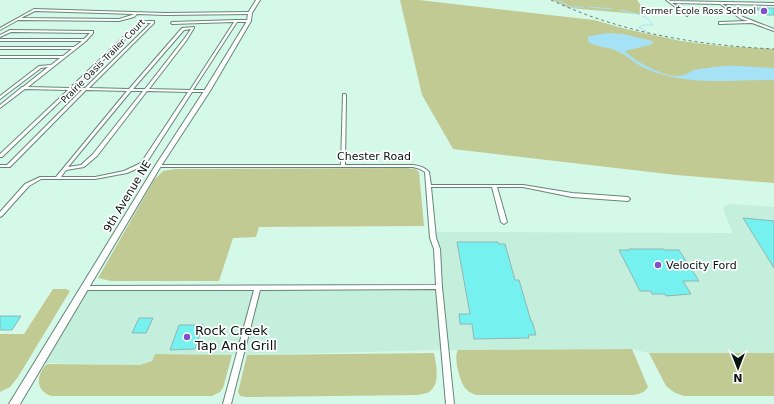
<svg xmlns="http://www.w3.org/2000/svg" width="774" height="404" font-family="'DejaVu Sans',sans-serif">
  <rect width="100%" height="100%" fill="#d5f9e9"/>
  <!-- built -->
  <polygon fill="#c3efdc" points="732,204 774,207 774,353 649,353 632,349 441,350 240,355 155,354 152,361 140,365 39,363 84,288 438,287 433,232 733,233 724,212 724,206"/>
  <!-- green -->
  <g fill="#c2ca93">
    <polygon points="400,0 419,0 594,20 626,29 681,41 721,46 774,49 774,183 676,175 453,149 422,95"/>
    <polygon points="553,0 637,0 648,15 569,8"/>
    <polygon points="406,168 415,169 419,172 424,226 259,227 256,237 233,238 219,281 111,281 98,278 154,180 163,171 176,169"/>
    <polygon points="53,289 66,289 70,291 18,377 10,387 0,392 0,334 24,334"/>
    <path d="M 632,349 L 648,387 C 645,392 640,394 634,395 L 476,395 C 472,393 468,392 465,388 C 460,382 453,357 458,350 Z"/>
    <path d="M 434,353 C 436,365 441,384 429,392 C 426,394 420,394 417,395 L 246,397 L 240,396 L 238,392 L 247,355 Z"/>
    <polygon points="649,353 774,353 774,396 684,396 675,393 666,386"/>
    <path d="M 155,354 L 232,355 L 223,388 L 220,392 L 212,396 L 51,396 C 35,390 36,375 47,364 L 140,365 L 152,361 Z"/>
  </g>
  <!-- water -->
  <path fill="#a5e2f6" d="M 609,33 L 623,34 L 652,41 L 653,43 L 650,45 L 625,51 C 633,61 666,78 680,76 C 685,75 689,72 694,70 C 704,68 715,67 725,66 C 741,65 757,68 774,68 L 774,80 C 732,80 689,86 649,70 C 637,66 629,56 617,51 C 608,47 598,47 588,42 L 588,37 L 590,36 Z"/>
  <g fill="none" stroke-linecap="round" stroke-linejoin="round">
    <!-- stream -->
    <g stroke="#a5e2f6" stroke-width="1">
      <polyline points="558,0 570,7 583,7"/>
      <polyline points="590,7 612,9"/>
      <path d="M 619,10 C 631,13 646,13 653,25 L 643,25 L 639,27"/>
      <polyline points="639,27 647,32"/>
    </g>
  </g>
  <!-- building -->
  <g fill="#75f1ef" stroke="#8fb6b5">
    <polygon points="755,8 774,8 774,15 767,15"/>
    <polygon points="743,218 774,221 774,268"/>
    <polygon points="457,242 498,242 498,244 505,244 515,280 519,280 531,321 532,321 536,335 528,335 529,338 474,339 472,324 460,324 459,314 470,314"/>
    <polygon points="629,249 664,249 665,250 679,250 699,281 683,281 691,294 666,296 665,294 652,294 651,291 640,291 619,250 629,250"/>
    <polygon points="0,316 21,316 12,330 0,330"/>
    <polygon points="139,318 153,318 146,333 132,333"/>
    <polygon points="179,325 203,325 195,349 170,350"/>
  </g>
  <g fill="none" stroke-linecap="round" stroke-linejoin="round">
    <defs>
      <g id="street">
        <polygon points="666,0 669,0 670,1 774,3 774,5 722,4 743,17 774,29 774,31 752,23 719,24 719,22 720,22 748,21 741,19 720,4 672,3 688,14 688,15 687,16"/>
        <path d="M 34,9 L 165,13 L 250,12 L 251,13 L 250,14 L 165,15 L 137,14 L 134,17 L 119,21 L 18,20 L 0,30 L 0,28 ZM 35,11 L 134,14 L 132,15 L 119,19 L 21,18 Z"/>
        <path d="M 236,20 L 249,20 L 250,21 L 249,22 L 237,22 L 193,90 L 207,90 L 209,91 L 207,92 L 192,92 L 145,165 L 127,173 L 95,179 L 41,179 L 29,186 L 2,216 L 0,217 L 0,212 L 25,184 L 40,177 L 56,177 L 127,91 L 86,90 L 10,167 L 0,167 L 0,165 L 7,165 L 82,90 L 72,90 L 2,157 L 0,157 L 0,154 L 68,90 L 25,89 L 0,108 L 0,105 L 21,88 L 22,87 L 23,87 L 48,67 L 41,68 L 0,99 L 0,96 L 39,66 L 51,65 L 60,58 L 0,58 L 0,56 L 63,56 L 72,49 L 0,49 L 0,47 L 74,47 L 82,41 L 0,41 L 0,39 L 84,39 L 90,33 L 11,32 L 0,37 L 0,35 L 10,30 L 93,31 L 93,33 L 86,41 L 28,87 L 70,88 L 140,21 L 154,21 L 154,23 L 89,88 L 129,89 L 182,28 L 194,27 L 194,28 L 186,41 L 149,89 L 190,90 L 234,22 L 172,24 L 171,23 L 172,22 ZM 142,23 L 151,23 L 85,88 L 74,88 ZM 191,29 L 184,39 L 145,89 L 133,89 L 184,30 ZM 131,91 L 143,91 L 93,154 L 81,165 L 68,167 ZM 147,91 L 188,92 L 141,163 L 124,171 L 95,177 L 61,177 L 66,170 L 84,167 L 97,156 Z"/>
        <path d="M 343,94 L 345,94 L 346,95 L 345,165 L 413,165 C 420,166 424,167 429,172 L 431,185 L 523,185 L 572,193 L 628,197 L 630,199 L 628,201 L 572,197 L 523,187 L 497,187 L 507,222 L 504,224 L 501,222 L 492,187 L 431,187 L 436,238 L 440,249 L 442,287 L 454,404 L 446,404 L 436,289 L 260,290 L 231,404 L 223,404 L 254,290 L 82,290 L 81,288 L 82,286 L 84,286 L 436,285 L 434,249 L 430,238 L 425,172 L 420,169 L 413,167 L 158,167 L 156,166 L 158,165 L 341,165 Z"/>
      </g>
      <polygon id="secondary" points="256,0 260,0 252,13 251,21 210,91 161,166 20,404 9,404 155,166 204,91 247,21 248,13"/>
    </defs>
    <!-- street casing -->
    <use href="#street" stroke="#658578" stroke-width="2"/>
    <!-- secondary casing -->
    <use href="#secondary" stroke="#658578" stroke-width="2"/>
    <!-- street -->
    <use href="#street" fill="#fff" fill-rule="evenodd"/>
    <!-- secondary -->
    <use href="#secondary" fill="#fff" fill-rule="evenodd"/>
    <!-- rail -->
    <path stroke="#667d74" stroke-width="1" stroke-dasharray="3 3" stroke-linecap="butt" d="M 551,0 C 622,33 696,45 774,49"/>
  </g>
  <!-- markers -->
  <g fill="#8151c9" stroke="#fff" stroke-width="1.5">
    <circle cx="764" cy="11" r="4"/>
    <circle cx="658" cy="265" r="4"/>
    <circle cx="187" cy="337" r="4"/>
  </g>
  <g text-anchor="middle" stroke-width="3.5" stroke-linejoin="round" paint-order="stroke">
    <!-- far-poi labels -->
    <g font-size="9" fill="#07130f" stroke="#fff" text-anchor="end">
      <text x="756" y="14">Former École Ross School</text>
    </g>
    <!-- far-street labels -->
    <g font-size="9" fill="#07130f" stroke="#fff">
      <text transform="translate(103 61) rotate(-45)" y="3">Prairie Oasis Trailer Court</text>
    </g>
    <!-- street labels -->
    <g font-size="11" fill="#07130f" stroke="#fff">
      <text x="374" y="160">Chester Road</text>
      <text transform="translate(127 196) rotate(-59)" y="4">9th Avenue NE</text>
    </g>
    <!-- poi labels -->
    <g font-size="11" fill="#07130f" stroke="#fff" text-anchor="start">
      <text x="666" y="269">Velocity Ford</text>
    </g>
    <!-- near-poi labels -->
    <g font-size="13" fill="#07130f" stroke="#fff" text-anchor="start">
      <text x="195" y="335">Rock Creek<tspan x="195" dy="15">Tap And Grill</tspan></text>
    </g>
  </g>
  <!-- north arrow -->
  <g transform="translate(738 368) rotate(180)" stroke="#ffffff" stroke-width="3" paint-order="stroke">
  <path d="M0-3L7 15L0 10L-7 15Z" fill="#07130f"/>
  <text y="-6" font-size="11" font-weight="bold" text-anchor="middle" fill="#07130f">N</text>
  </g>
</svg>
